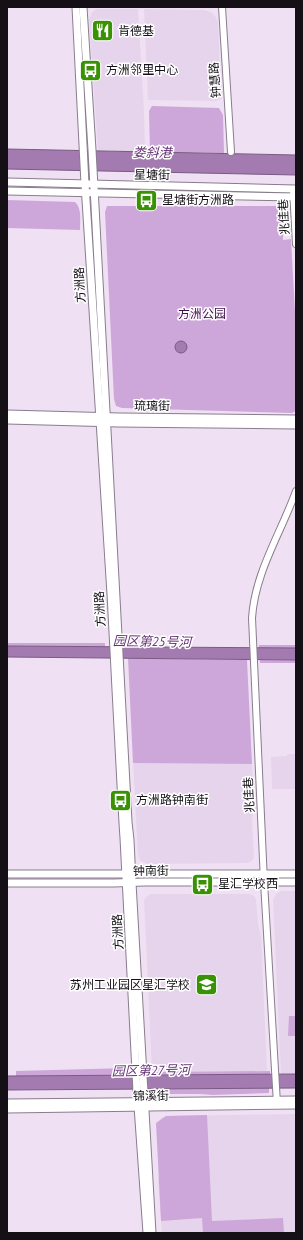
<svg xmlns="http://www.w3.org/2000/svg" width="303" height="1240" font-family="'PT Sans','Noto Sans SC',sans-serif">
  <rect width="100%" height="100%" fill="#efe1f3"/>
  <!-- built -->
  <g fill="#e6d4ec">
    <polygon points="96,9 138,9 144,111 145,152 98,150 89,21 92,12"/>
    <polygon points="144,9 204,10 211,12 215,16 218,22 221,99 216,101 148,100"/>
    <polygon points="287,754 296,754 296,789 272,789 271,757 287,756"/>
    <polygon points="133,763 252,764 254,801 252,822 254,856 253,860 248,863 148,864 141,861 139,858 138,854"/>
    <polygon points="281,891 296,891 296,1074 281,1074 273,900 276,894"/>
    <polygon points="151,894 250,894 254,896 256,899 258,924 261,936 267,1071 152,1072 144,900 146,897"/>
    <polygon points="296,1114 296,1233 162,1233 158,1181 160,1168 158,1123 161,1118 166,1116"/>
  </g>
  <!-- green -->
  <g fill="#cda7d9">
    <polygon points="152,106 219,108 223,115 224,153 150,152 149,111"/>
    <path d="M 7,200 L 75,202 C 82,208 80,221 80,230 L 7,228 Z"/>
    <polygon points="107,206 282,206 287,207 289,212 290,225 283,226 283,240 291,239 296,330 296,411 292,413 122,408 116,406 114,399 105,212"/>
    <polygon points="7,643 105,643 105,647 7,646"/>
    <rect x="259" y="645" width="37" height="3"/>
    <polygon points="128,658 247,660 252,764 133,763"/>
    <rect x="260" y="660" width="36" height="3"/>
    <polygon points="289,1016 296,1016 296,1036 288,1036"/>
    <polygon points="128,1068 128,1075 16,1076 16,1071"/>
    <polygon points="270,1071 270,1075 153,1074 152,1072"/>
    <polygon points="269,1088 269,1093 213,1095 200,1094 155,1094 152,1090 152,1089"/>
    <polygon points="207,1115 212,1221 283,1218 284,1233 203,1233 202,1218 161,1221 156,1123 166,1116"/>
  </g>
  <!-- water -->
  <g fill="#a47bb0" stroke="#795b82">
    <polygon points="7,149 296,155 296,175 7,169"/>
    <circle cx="181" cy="347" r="6"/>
    <polygon points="7,646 296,648 296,660 7,657"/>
    <polygon points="296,1074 296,1088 7,1090 7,1076"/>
  </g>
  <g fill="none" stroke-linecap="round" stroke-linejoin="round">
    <defs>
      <g id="minor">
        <polyline points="222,7 231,152"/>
        <polyline points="293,189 296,244"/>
        <path d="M 277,1104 L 264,882 L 252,618 C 255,572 281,533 296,491"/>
      </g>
      <g id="major">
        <polyline points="76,7 85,184 111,594 123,823 124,838 137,1092 147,1233"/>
        <polyline points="83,7 92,150 128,822 130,840 132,883 152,1233"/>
        <polyline points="7,182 296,189"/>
        <polyline points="7,191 296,197"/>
        <polyline points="7,414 119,417 296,419"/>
        <polyline points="7,420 118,423 296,425"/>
        <polyline points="7,874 296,874"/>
        <polyline points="7,883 114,883 145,882 296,882"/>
        <polyline points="7,1103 296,1100"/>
        <polyline points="7,1109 296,1105"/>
      </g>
    </defs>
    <!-- minor casing -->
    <use href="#minor" stroke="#897d8d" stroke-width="8"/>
    <!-- major casing -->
    <use href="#major" stroke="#897d8d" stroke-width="9"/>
    <!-- minor -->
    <use href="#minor" stroke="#fff" stroke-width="6"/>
    <!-- major -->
    <use href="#major" stroke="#fff" stroke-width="7"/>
  </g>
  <!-- icons -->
  <defs>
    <symbol id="restaurant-square" viewBox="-11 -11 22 22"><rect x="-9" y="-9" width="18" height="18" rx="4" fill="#399203" stroke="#fff"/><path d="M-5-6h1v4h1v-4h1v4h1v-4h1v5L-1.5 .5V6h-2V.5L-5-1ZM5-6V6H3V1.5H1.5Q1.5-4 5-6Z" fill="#fff"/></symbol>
    <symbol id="bus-square" viewBox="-11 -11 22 22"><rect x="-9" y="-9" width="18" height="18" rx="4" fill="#399203" stroke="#fff"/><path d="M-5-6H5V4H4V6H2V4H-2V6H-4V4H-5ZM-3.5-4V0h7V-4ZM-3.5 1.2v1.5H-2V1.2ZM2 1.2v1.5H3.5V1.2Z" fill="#fff"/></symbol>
    <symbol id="school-square" viewBox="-11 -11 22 22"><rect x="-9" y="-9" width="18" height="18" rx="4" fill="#399203" stroke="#fff"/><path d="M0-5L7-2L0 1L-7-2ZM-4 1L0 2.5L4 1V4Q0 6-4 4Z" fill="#fff"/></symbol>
  </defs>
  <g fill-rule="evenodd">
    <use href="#restaurant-square" x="90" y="18" width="25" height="25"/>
    <use href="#bus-square" x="78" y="58" width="25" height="25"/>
    <use href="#bus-square" x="134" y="188" width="25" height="25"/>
    <use href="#bus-square" x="108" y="788" width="25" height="25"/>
    <use href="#bus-square" x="190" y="872" width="25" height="25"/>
    <use href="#school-square" x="194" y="972" width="25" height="25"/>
  </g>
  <g text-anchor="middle" stroke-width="3" stroke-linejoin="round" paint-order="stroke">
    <!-- poi labels -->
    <g font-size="12" fill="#141016" stroke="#fff" text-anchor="start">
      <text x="118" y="35">肯德基</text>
      <text x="106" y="74">方洲邻里中心</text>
      <text x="162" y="204">星塘街方洲路</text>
      <text x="136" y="804">方洲路钟南街</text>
      <text x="218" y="888">星汇学校西</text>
      <text x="190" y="989" text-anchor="end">苏州工业园区星汇学校</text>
    </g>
    <!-- street labels -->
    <g font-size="12" fill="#141016" stroke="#fff">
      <text transform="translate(215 80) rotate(-94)" y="4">钟慧路</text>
      <text transform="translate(152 175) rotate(1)" y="4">星塘街</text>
      <text transform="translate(284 217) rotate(-93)" y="4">兆佳巷</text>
      <text transform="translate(80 285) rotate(-93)" y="4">方洲路</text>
      <text transform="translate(152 406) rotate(1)" y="4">琉璃街</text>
      <text transform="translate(100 609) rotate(-93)" y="4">方洲路</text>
      <text transform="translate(249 795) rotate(-93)" y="4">兆佳巷</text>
      <text transform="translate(151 871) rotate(-1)" y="4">钟南街</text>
      <text transform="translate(118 932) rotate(-93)" y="4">方洲路</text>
      <text transform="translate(151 1096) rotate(-1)" y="4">锦溪街</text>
    </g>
    <!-- park labels -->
    <g font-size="12" fill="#430d50" stroke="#fff">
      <text x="202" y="318">方洲公园</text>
    </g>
    <!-- water labels -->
    <g font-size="13" font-style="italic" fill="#683477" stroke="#fff">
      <text transform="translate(152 152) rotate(1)" y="5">娄斜港</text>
      <text transform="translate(152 641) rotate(1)" y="5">园区第25号河</text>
      <text transform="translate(151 1070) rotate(-1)" y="5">园区第27号河</text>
    </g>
  </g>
  <!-- border -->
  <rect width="303" height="1240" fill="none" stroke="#141016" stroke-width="16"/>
</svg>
